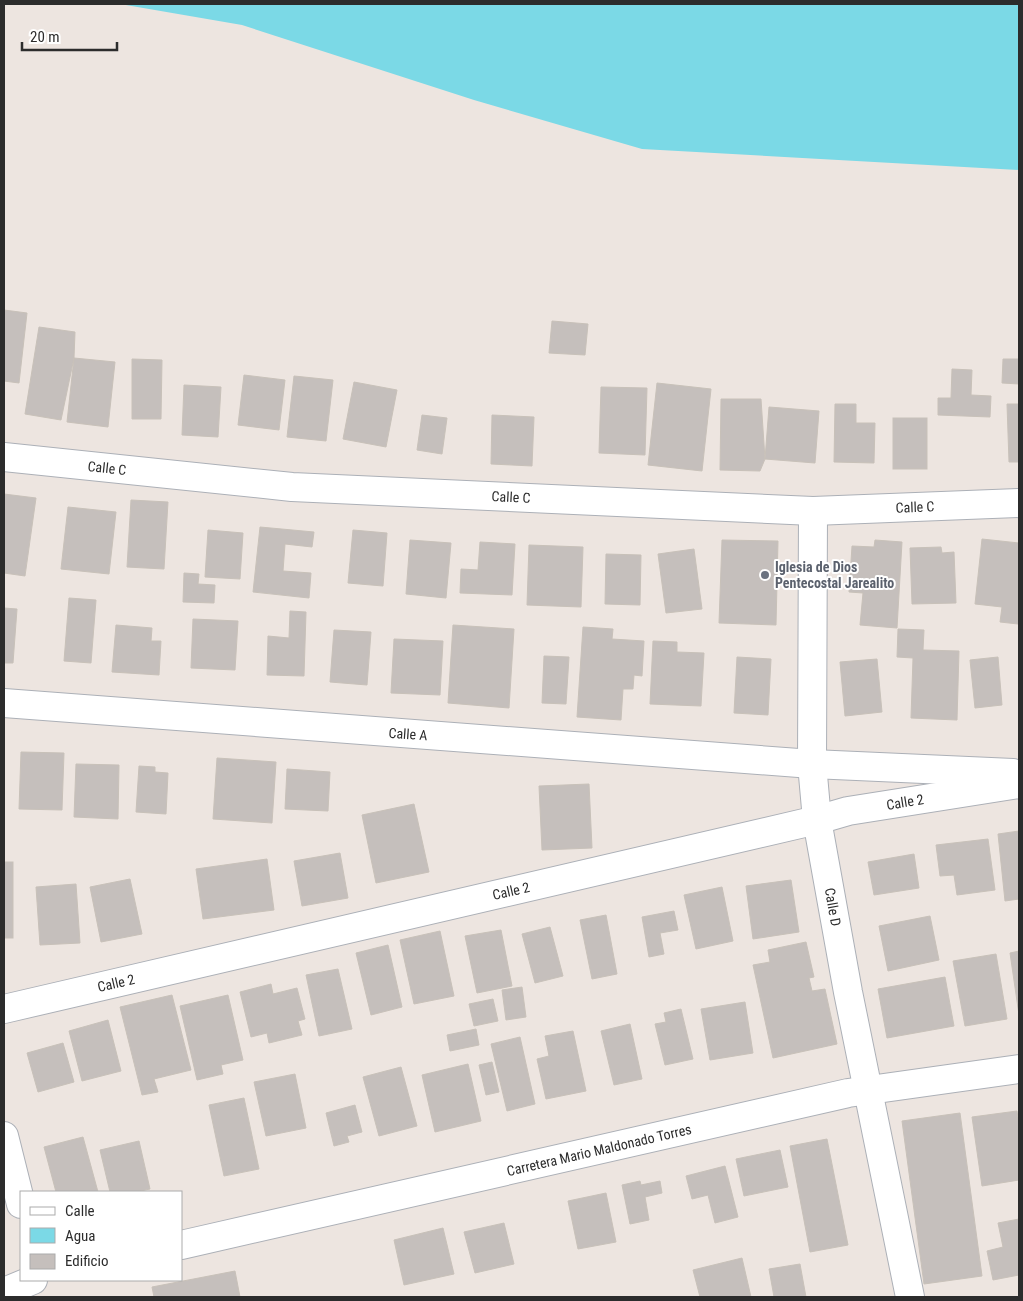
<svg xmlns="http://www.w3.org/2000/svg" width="1023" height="1301" font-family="'Roboto Condensed',sans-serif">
  <rect width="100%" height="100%" fill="#ede5e0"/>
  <!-- water -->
  <polygon fill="#7bd9e6" points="120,4 1019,4 1019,170 642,149 474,100 242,25"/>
  <!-- building -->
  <g fill="#c5bfbc" stroke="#c8c1b9">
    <polygon points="4,310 27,313 19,383 4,381"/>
    <polygon points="552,321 588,324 585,355 549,353"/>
    <polygon points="39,327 75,332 74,358 61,420 25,414"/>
    <polygon points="74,358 115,362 108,427 67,422"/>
    <polygon points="132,359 162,360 161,419 132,419"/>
    <polygon points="1003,359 1019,359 1019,384 1002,383"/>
    <polygon points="952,369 972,370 971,395 991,396 990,417 938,415 938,398 951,398"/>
    <polygon points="244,375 285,380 279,430 238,425"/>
    <polygon points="294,376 333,380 326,441 287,437"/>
    <polygon points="354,382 397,390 386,447 343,439"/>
    <polygon points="657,383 711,389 702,471 648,465"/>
    <polygon points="184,385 221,387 218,437 182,435"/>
    <polygon points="601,387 647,388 645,455 599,453"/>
    <polygon points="721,399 761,399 765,459 760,471 720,470"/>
    <polygon points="835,404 856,404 856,423 875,423 874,463 834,462"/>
    <polygon points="1007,404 1019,404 1019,462 1009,462"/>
    <polygon points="769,407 819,411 815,463 765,459"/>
    <polygon points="422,415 447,418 442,454 417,450"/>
    <polygon points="492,415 534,417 532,466 491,464"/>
    <rect x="893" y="418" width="34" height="51"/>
    <polygon points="4,494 36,498 25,576 4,573"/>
    <polygon points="131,500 168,502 164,569 127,567"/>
    <polygon points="68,507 116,512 109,574 61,569"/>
    <polygon points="260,527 314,532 312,547 285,544 283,571 311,573 309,598 253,592"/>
    <polygon points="208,530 243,533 240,579 205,577"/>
    <polygon points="353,530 387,533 383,586 348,583"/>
    <polygon points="982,539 1019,543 1018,624 1000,622 1002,607 975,604"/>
    <polygon points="410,540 451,543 446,598 406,594"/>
    <polygon points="722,540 778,541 776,625 719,623"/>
    <polygon points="875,540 902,542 897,628 860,625 863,593 849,592 852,546 874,547"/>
    <polygon points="480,542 515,544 512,595 460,593 461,569 478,570"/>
    <polygon points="529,545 583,547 581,607 527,605"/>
    <polygon points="941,547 942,553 954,552 956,603 912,604 910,548"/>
    <polygon points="694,549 702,609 666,613 658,554"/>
    <polygon points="606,554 641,555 640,605 605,604"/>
    <polygon points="184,573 199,574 198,584 215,585 214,603 183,602"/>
    <polygon points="69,598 96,600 91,663 64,661"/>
    <polygon points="4,608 17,609 13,663 4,663"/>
    <polygon points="290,611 306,612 304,676 267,675 268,636 289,638"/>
    <polygon points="193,619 238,621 235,670 191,668"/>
    <polygon points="116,625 152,628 151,641 161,641 159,675 112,672"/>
    <polygon points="453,625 514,629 509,708 448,703"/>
    <polygon points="583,627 613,629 612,639 644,641 642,676 634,675 633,689 623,689 621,720 577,717"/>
    <polygon points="898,629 924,630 923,650 959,651 957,720 911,718 913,658 897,657"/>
    <polygon points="334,630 371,632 367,685 330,682"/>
    <polygon points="394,639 443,641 440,695 391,693"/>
    <polygon points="653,641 677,642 677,652 704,653 701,706 650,704"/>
    <polygon points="544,656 569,657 566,704 542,703"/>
    <polygon points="737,657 771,659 768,715 734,713"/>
    <polygon points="998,657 1002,705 975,708 970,660"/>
    <polygon points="877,659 882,712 845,716 840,662"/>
    <polygon points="21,752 64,753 62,810 19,809"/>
    <polygon points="217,758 276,762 272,823 213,819"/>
    <polygon points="76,764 119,765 118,819 74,817"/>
    <polygon points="139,766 155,767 155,772 168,773 166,814 136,812"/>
    <polygon points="287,769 330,772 328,811 285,809"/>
    <polygon points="589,784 592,848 542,850 539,786"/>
    <polygon points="414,804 429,872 376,883 362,815"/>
    <polygon points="1019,831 1019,899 1005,901 998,834"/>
    <polygon points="988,839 995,890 957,895 954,875 940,876 936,845"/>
    <polygon points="340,853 348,898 302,906 294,861"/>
    <polygon points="914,854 919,888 874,895 868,862"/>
    <polygon points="267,859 274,910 203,919 196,869"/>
    <rect x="4" y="862" width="9" height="76"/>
    <polygon points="130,879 142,934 101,942 90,887"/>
    <polygon points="791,880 799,932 753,939 746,886"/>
    <polygon points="76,884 80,943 40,945 36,887"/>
    <polygon points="722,887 733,941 696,949 684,895"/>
    <polygon points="674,911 678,930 660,933 664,954 649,957 642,917"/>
    <polygon points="606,915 617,974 592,979 580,920"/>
    <polygon points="930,916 939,960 888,971 879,926"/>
    <polygon points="550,927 563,976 535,983 522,934"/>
    <polygon points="501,930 512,986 477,993 465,936"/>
    <polygon points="440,931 454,996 414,1004 400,940"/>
    <polygon points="806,942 814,977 809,978 812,991 825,989 837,1044 773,1058 753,965 770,962 768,950"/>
    <polygon points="388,945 402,1007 371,1015 356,953"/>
    <polygon points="1019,951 1019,1015 1010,953"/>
    <polygon points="996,954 1007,1019 965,1026 953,961"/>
    <polygon points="338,969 352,1029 319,1036 306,975"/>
    <polygon points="945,977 954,1026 887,1038 878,989"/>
    <polygon points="271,984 273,994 297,988 305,1019 298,1021 302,1035 269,1043 267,1033 251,1037 240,992"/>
    <polygon points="522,987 526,1017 506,1020 502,990"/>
    <polygon points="172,995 191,1070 154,1079 158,1092 142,1095 120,1007"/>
    <polygon points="228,995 243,1060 221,1065 223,1074 197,1080 180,1006"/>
    <polygon points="493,999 498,1021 474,1026 469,1004"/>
    <polygon points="745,1002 753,1053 710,1060 701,1009"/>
    <polygon points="681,1009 693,1059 665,1065 655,1024 666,1022 664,1013"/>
    <polygon points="108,1020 121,1071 82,1081 69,1031"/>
    <polygon points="630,1024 642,1079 614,1085 601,1031"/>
    <polygon points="476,1029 479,1045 450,1051 447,1035"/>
    <polygon points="573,1031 586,1091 546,1099 537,1059 549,1056 545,1036"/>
    <polygon points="520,1037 535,1104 507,1111 491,1044"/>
    <polygon points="63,1043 74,1082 38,1092 27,1053"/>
    <polygon points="492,1062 499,1092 486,1095 479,1065"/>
    <polygon points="468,1064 481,1121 435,1132 422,1075"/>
    <polygon points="401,1067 417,1126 379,1136 363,1077"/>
    <polygon points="295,1074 306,1128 266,1136 254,1082"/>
    <polygon points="244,1098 259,1169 224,1176 209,1105"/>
    <polygon points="355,1105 362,1132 347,1136 349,1142 334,1146 326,1113"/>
    <polygon points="1017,1111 1019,1124 1019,1180 982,1186 972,1117"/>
    <polygon points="960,1113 982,1276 924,1284 902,1121"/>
    <polygon points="83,1137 98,1192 56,1192 44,1147"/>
    <polygon points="827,1139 848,1245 810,1252 790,1146"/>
    <polygon points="139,1141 150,1189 136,1192 110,1192 100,1150"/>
    <polygon points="780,1150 788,1187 744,1196 736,1159"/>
    <polygon points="725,1166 738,1217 715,1223 708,1195 692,1199 686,1176"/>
    <polygon points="640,1181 641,1185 660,1181 662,1193 645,1197 649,1220 630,1224 622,1185"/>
    <polygon points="606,1193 616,1242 578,1249 568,1201"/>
    <polygon points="1019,1219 1019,1275 993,1280 987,1251 1003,1247 998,1223"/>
    <polygon points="504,1223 514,1264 475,1273 464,1232"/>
    <polygon points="443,1228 454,1274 404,1285 394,1240"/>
    <polygon points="742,1258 751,1297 700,1297 693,1270"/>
    <polygon points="800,1264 806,1297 774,1297 769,1269"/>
    <polygon points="235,1271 240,1297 154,1297 152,1287"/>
  </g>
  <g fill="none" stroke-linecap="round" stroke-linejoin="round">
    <defs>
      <g id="minor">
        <polyline points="4,457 292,487 813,511 1019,503"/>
        <polyline points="813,511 812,764 817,820 848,992 910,1297"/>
        <polyline points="4,703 812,764 1013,773"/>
        <polyline points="4,1009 817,820 848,811 1019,784"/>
        <polyline points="4,1136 21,1204"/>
        <polyline points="181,1245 848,1093 1019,1069"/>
        <polyline points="4,1292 33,1280"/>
      </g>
    </defs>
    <!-- minor casing -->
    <use href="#minor" stroke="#acb0b7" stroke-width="30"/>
    <!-- minor -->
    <use href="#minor" stroke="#fff" stroke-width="28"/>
  </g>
  <!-- markers -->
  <circle fill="#6b7280" stroke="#fff" stroke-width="2" cx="765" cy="575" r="5"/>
  <g text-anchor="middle" stroke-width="4" stroke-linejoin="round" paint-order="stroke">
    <!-- street labels -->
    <g font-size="14" fill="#2c2c2c" stroke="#fff">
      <text transform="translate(107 468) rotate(6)" y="5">Calle C</text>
      <text transform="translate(511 497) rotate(3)" y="5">Calle C</text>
      <text transform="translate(915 507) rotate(-2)" y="5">Calle C</text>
      <text transform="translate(408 734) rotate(4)" y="5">Calle A</text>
      <text transform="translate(905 802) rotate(-9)" y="5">Calle 2</text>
      <text transform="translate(511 891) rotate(-13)" y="5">Calle 2</text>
      <text transform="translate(833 907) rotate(80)" y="5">Calle D</text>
      <text transform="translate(116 983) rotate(-13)" y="5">Calle 2</text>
      <text transform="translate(599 1150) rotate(-13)" y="5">Carretera Mario Maldonado Torres</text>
    </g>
    <!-- worship labels -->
    <g font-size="14" font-weight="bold" fill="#5b616d" stroke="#fff" text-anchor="start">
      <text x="775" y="572">Iglesia de Dios<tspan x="775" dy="16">Pentecostal Jarealito</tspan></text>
    </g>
  </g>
  <!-- border -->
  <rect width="1023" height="1301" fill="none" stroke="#2c2c2c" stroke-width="10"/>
  <!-- legend -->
  <rect x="20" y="1191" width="162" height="90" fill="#ffffff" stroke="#ababab"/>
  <rect x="30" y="1207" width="25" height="8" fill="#ffffff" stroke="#ababab"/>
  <text x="65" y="1216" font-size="15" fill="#2c2c2c">Calle</text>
  <rect x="30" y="1228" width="25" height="15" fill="#7bd9e6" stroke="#ababab"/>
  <text x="65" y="1241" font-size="15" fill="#2c2c2c">Agua</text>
  <rect x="30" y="1254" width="25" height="15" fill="#c5bfbc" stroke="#ababab"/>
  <text x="65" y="1266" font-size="15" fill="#2c2c2c">Edificio</text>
  <!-- scale -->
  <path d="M22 42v8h95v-8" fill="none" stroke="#2c2c2c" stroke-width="2.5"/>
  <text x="30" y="42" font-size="15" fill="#2c2c2c" stroke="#ffffff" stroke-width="4" paint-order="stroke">20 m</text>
</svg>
